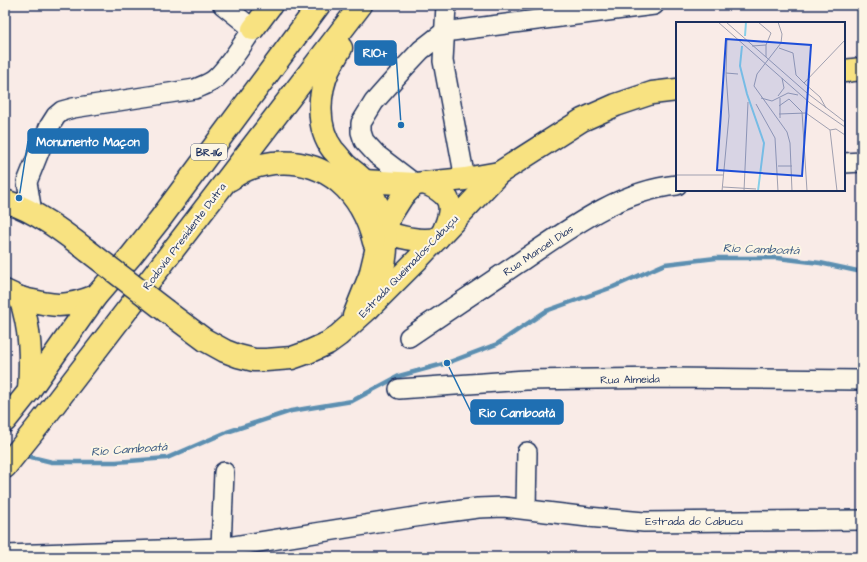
<svg xmlns="http://www.w3.org/2000/svg" width="867" height="562" font-family="'Architects Daughter',sans-serif">
  <rect width="100%" height="100%" fill="#f9ebe7"/>
  <filter id="ink" filterUnits="userSpaceOnUse"><feTurbulence type="fractalNoise" baseFrequency=".025" numOctaves="2"/><feDisplacementMap in="SourceGraphic" scale="8" xChannelSelector="R" yChannelSelector="G"/><feConvolveMatrix kernelMatrix="1 2 1 2 8 2 1 2 1" color-interpolation-filters="sRGB"/></filter>
  <g filter="url(#ink)">
    <g fill="none" stroke-linecap="round" stroke-linejoin="round">
      <!-- stream -->
      <polyline stroke="#5c8fb1" stroke-width="4.5" points="23,455 52,462 116,462 167,458 227,432 291,411 352,401 399,376 447,363 497,344 546,311 613,287 665,264 716,258 778,258 820,263 862,272"/>
      <defs>
        <g id="minor">
          <polyline points="446,5 443,61 465,179"/>
          <polyline points="844,163 862,162"/>
          <polyline points="415,184 377,155 364,141 361,132 361,123 374,102 405,67 421,50 444,32 654,5"/>
          <path d="M 32,212 L 27,182 L 49,127 L 56,116 L 62,111 L 73,108 L 195,89 C 202,86 209,84 215,79 C 228,68 243,43 253,29 L 223,5"/>
          <path d="M 409,337 C 445,313 481,288 517,264 C 566,231 617,191 677,185"/>
          <polyline points="399,389 526,380 667,378 862,380"/>
          <polyline points="526,509 527,452"/>
          <polyline points="221,548 224,472"/>
          <polyline points="6,555 221,548 440,513 478,508 504,507 588,517 644,522 862,520"/>
        </g>
        <g id="major">
          <polyline points="844,71 862,69"/>
          <polyline points="364,181 415,184 465,179 499,173"/>
          <path d="M 425,183 C 451,194 455,205 444,230"/>
          <path d="M 5,201 C 36,211 62,231 88,251"/>
          <path d="M 371,229 C 394,234 413,243 437,239"/>
          <polyline points="5,291 20,298"/>
          <polyline points="166,311 205,340 225,351 238,356 254,360 266,360 292,358 306,353 328,343 339,335 369,308 418,259 499,173 582,120 616,105 652,93 677,90"/>
          <polyline points="354,316 370,276 376,251 385,232 390,216 402,197 415,184"/>
        </g>
        <g id="highway">
          <polyline points="253,29 271,5"/>
          <path d="M 341,48 C 337,55 333,62 329,69 C 318,93 316,128 333,150 C 337,154 341,159 345,164 C 351,170 360,175 365,182 C 395,227 390,262 369,308"/>
          <path d="M 231,179 C 243,169 258,165 273,163 C 327,158 362,193 374,242"/>
          <path d="M 20,298 C 31,329 31,359 29,391"/>
          <path d="M 20,298 C 53,306 63,309 96,296"/>
          <polyline points="5,421 29,391 96,296 131,256 161,218 319,5"/>
          <polyline points="5,467 38,426 361,5"/>
        </g>
      </defs>
      <!-- minor casing -->
      <use href="#minor" stroke="#1b2f5e" stroke-width="22"/>
      <!-- major casing -->
      <use href="#major" stroke="#1b2f5e" stroke-width="25"/>
      <!-- highway casing -->
      <use href="#highway" stroke="#1b2f5e" stroke-width="25"/>
      <!-- minor -->
      <use href="#minor" stroke="#fcf5e5" stroke-width="19"/>
      <!-- major -->
      <use href="#major" stroke="#f8e281" stroke-width="22"/>
      <!-- highway -->
      <use href="#highway" stroke="#f8e281" stroke-width="22"/>
      <defs>
        <polyline id="major-bridge" points="88,251 166,311"/>
      </defs>
      <!-- major-bridge casing -->
      <use href="#major-bridge" stroke="#1b2f5e" stroke-width="25" stroke-linecap="butt"/>
      <!-- major-bridge -->
      <use href="#major-bridge" stroke="#f8e281" stroke-width="22"/>
    </g>
  </g>
  <g text-anchor="middle" stroke-width="4" stroke-linejoin="round" paint-order="stroke">
    <!-- shield labels -->
    <rect fill="#fcf5e5" stroke="#5e6a86" stroke-width="1" x="191" y="144" width="36" height="16" rx="3"/>
    <g font-size="10" font-weight="bold" fill="#1b2f5e">
      <text x="209" y="156">BR-116</text>
    </g>
    <!-- street labels -->
    <g font-size="11" fill="#1b2f5e" stroke="#fcf5e5">
      <text transform="translate(184 236) rotate(-53)" y="4">Rodovia Presidente Dutra</text>
      <text transform="translate(538 250) rotate(-34)" y="4">Rua Manoel Dias</text>
      <text transform="translate(408 266) rotate(-46)" y="4">Estrada Queimados-Cabuçu</text>
      <text transform="translate(630 379) rotate(-1)" y="4">Rua Almeida</text>
      <text x="694" y="525">Estrada do Cabucu</text>
    </g>
    <!-- water labels -->
    <g font-size="12" font-style="italic" fill="#365780" stroke="#fcf5e5">
      <text transform="translate(761 249) rotate(2)" y="4">Rio Camboatá</text>
      <text transform="translate(129 449) rotate(-4)" y="4">Rio Camboatá</text>
    </g>
  </g>
  <!-- overview -->
  <g transform="translate(676 22)">
    <rect width="169" height="169" fill="#f9ebe7"/>
    <path fill="none" stroke="#87cfe8" stroke-width="2" d="M 69,14 L 70,0M 66,24 L 64,44 L 71,72 L 88,121 L 82,169"/>
    <path fill="none" stroke="#a0a0b0" stroke-width="1" d="M 42,0 L 134,81 L 169,105M 50,0 L 131,71 L 169,100M 82,0 L 95,11 L 90,23M 102,0 L 106,12 L 105,21 L 81,52 L 78,64 L 111,110 L 114,121 L 116,169M 76,24 L 90,23 L 90,35M 103,26 L 117,31 L 120,53 L 128,61 L 169,18M 50,51 L 62,52M 128,61 L 144,75 L 150,86M 102,74 L 108,66 L 106,56M 85,76 L 96,79 L 112,71 L 122,73M 80,82 L 99,116 L 102,169M 103,84 L 113,77 L 126,90 L 131,169M 103,92 L 130,91 L 154,108 L 160,107 L 169,113M 104,96 L 104,76M 154,108 L 161,169M 102,144 L 116,144M 0,153 L 47,153M 47,165 L 80,167M 46,169 L 53,94 L 50,51 L 51,18M 68,169 L 72,80"/>
    <path fill="#1d4ed8" fill-opacity="0.15" stroke="#1d4ed8" stroke-width="2" d="M 50,17 L 135,23 L 126,154 L 41,148 Z"/>
    <rect width="169" height="169" fill="none" stroke="#1b2f5e" stroke-width="2"/>
  </g>
  <!-- callouts -->
  <path fill="none" stroke="#1f6fb2" stroke-width="1.5" d="M401 125L396 53M19 198L28 141M447 363L471 412"/>
  <g fill="#1f6fb2" stroke="#fcf5e5" stroke-width="1.5">
    <circle cx="401" cy="125" r="4"/>
    <circle cx="19" cy="198" r="4"/>
    <circle cx="447" cy="363" r="4"/>
  </g>
  <g fill="#1f6fb2" stroke="#1f6fb2" stroke-width="1.5">
    <rect x="355" y="41" width="41" height="24" rx="4"/>
    <rect x="28" y="129" width="120" height="24" rx="4"/>
    <rect x="471" y="400" width="92" height="24" rx="4"/>
  </g>
  <g font-size="12" text-anchor="middle" font-weight="bold" fill="#fff">
    <text x="375" y="57">RIO+</text>
    <text x="88" y="146">Monumento Maçon</text>
    <text x="517" y="417">Rio Camboatá</text>
  </g>
  <!-- margin -->
  <rect width="867" height="562" fill="none" stroke="#fcf5e5" stroke-width="20"/>
  <rect x="10" y="10" width="847" height="542" fill="none" stroke="#1b2f5e" stroke-width="1.5" filter="url(#ink)"/>
</svg>
